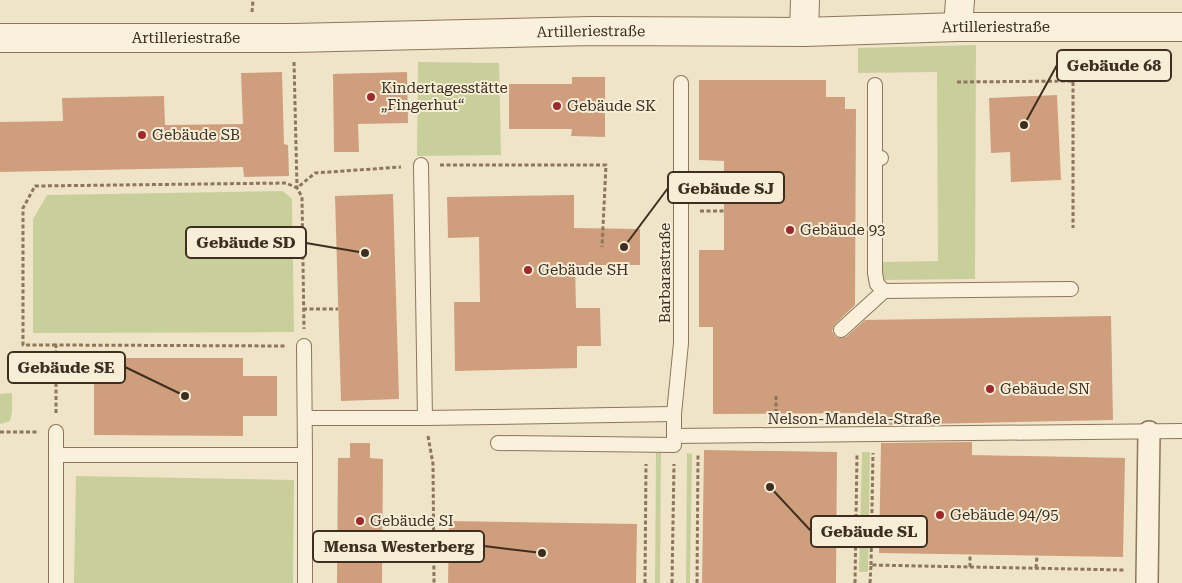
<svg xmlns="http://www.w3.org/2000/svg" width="1182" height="583" font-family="'Roboto Serif',serif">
  <rect width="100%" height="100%" fill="#f0e4c8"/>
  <!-- green -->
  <g fill="#c9cf9b">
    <polygon points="976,45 975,279 882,280 882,262 938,261 937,72 858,73 858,48"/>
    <polygon points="418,62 499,63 501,155 417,156"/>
    <polygon points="283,191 292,199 294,332 33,333 33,219 47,195"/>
    <polygon points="12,393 12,412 10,421 0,424 0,394"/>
    <polygon points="862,452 870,452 868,572 859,572"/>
    <polygon points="656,453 661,453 660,583 655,583"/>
    <polygon points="687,453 692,454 690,583 686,583"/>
    <polygon points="76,476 294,480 293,583 74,583"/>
  </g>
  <!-- building -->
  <g fill="#cf9f7d">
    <polygon points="282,72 284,144 288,145 289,176 244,177 243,167 0,172 0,122 63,121 62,98 164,96 165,125 243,124 241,73"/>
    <polygon points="407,72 408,123 358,124 359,152 334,152 333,74"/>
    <polygon points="572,77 605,77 605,137 571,136 572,129 509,129 509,84 572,84"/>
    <polygon points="699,80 826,80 826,97 845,97 845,109 856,109 855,305 835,324 832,331 835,336 839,338 846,337 865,320 1111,316 1113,420 882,425 869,424 869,413 713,414 713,327 699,327 699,250 724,250 724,161 699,160"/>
    <polygon points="1057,95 1061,180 1011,182 1010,152 991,153 989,98"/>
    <polygon points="393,194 399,399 341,401 335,196"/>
    <polygon points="574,195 574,228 640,229 640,265 575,265 576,308 600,308 601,346 577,346 577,368 455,371 454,302 480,302 479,237 448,238 447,197"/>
    <polygon points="94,358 243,358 243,376 277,376 277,416 243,416 243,436 94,435"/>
    <polygon points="972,442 972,455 1125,458 1123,557 879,553 881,443"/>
    <polygon points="350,443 370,443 370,458 383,459 382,583 337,583 338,458 350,458"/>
    <polygon points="704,450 837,452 836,583 702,583"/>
    <polygon points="449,521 637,524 636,583 448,583"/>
  </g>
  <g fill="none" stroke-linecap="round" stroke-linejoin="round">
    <defs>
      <g id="service">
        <polyline points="875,158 875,85"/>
        <polyline points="881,158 875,158 875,273 877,284 884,291"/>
        <polyline points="421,165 425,418 674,414"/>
        <polyline points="841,330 884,291 1071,289"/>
        <polyline points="305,418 425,418"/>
        <polyline points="56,432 56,455"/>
        <polyline points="674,436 674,414 681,343 681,83"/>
        <polyline points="498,443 674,445 674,436 1182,431"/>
        <polyline points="305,455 305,583"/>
        <polyline points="56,583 56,455 305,455 304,346"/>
      </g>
      <polyline id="pedestrian" points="1147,583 1149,432"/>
      <g id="minor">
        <polyline points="958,27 960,0"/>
        <polyline points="804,32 805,0"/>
        <path id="s1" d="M 0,38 L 293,38 L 591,31 L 804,32 L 958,27 L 1182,27"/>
      </g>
    </defs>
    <!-- service casing -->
    <use href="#service" stroke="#8d765c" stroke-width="16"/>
    <!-- pedestrian casing -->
    <use href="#pedestrian" stroke="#8d765c" stroke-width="24"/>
    <!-- minor casing -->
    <use href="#minor" stroke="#8d765c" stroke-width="30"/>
    <!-- path -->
    <g stroke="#8d765c" stroke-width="3" stroke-dasharray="4 2.5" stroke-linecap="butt">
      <polyline points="252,12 253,0"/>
      <polyline points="294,62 297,188 302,197 304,329"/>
      <polyline points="957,82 1073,81 1073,228"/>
      <polyline points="440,165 606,165 602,247"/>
      <polyline points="700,211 724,211"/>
      <polyline points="303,309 338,309"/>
      <polyline points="56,345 23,345 23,208 35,186 286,183 297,188 315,173 401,167"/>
      <polyline points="776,396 776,418"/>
      <polyline points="56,413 56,345 285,346"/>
      <polyline points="0,432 37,432"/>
      <polyline points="428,436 433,464 434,583"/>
      <polyline points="871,565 873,453"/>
      <polyline points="970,567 970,554"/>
      <polyline points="1036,568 1037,556"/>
      <polyline points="645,583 646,464"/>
      <polyline points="672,583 674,464"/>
      <polyline points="697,583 698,454"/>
      <polyline points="855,583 857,454"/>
      <polyline points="870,583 871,565 1124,570"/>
    </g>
    <!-- service -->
    <use href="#service" stroke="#faf1dc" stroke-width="14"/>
    <!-- pedestrian -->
    <use href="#pedestrian" stroke="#faf1dc" stroke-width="21"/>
    <!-- minor -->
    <use href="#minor" stroke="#faf1dc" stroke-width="28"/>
  </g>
  <!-- markers -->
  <g fill="#9e2a2b" stroke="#f7eed8" stroke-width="2">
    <circle cx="371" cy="97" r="5"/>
    <circle cx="557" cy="106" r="5"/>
    <circle cx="142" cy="135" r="5"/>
    <circle cx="790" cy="230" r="5"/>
    <circle cx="528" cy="270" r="5"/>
    <circle cx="990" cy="389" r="5"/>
    <circle cx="940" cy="515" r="5"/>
    <circle cx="360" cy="521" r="5"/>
  </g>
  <g text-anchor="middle" stroke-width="4" stroke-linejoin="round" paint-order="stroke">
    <!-- street labels -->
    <g font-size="15" fill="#3d2e20" stroke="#f7eed8">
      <text dy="5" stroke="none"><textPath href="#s1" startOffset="996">Artilleriestraße</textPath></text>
      <text dy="5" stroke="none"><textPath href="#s1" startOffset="591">Artilleriestraße</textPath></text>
      <text dy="5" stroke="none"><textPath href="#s1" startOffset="186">Artilleriestraße</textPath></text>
      <text transform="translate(665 273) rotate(-90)" y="5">Barbarastraße</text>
      <text x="854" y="424">Nelson-Mandela-Straße</text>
    </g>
    <!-- poi labels -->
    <g font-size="15" fill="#3d2e20" stroke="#f7eed8" text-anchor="start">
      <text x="381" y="93">Kindertagesstätte<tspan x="381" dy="17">„Fingerhut“</tspan></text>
      <text x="567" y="111">Gebäude SK</text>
      <text x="152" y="140">Gebäude SB</text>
      <text x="800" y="235">Gebäude 93</text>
      <text x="538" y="275">Gebäude SH</text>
      <text x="1000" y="394">Gebäude SN</text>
      <text x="950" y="520">Gebäude 94/95</text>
      <text x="370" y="526">Gebäude SI</text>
    </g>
  </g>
  <!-- callouts -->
  <path fill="none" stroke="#3d2e20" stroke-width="2" d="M1024 125L1057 65M624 247L668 188M365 253L306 243M185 396L125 367M770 487L811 531M542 553L484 546"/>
  <g fill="#3d2e20" stroke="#f7eed8" stroke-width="2">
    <circle cx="1024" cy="125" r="5"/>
    <circle cx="624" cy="247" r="5"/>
    <circle cx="365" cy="253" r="5"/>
    <circle cx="185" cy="396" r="5"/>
    <circle cx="770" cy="487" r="5"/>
    <circle cx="542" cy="553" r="5"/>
  </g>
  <g fill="#f7eed8" stroke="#3d2e20" stroke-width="2">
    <rect x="1057" y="50" width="114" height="31" rx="5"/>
    <rect x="668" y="172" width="116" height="31" rx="5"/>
    <rect x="186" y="227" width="120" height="31" rx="5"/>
    <rect x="8" y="352" width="117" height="31" rx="5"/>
    <rect x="811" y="516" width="116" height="31" rx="5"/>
    <rect x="313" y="531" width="171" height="31" rx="5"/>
  </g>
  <g font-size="16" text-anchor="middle" font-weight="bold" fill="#3d2e20">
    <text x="1114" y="71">Gebäude 68</text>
    <text x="726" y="194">Gebäude SJ</text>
    <text x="246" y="248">Gebäude SD</text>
    <text x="66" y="373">Gebäude SE</text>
    <text x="869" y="537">Gebäude SL</text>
    <text x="399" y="552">Mensa Westerberg</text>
  </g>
</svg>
